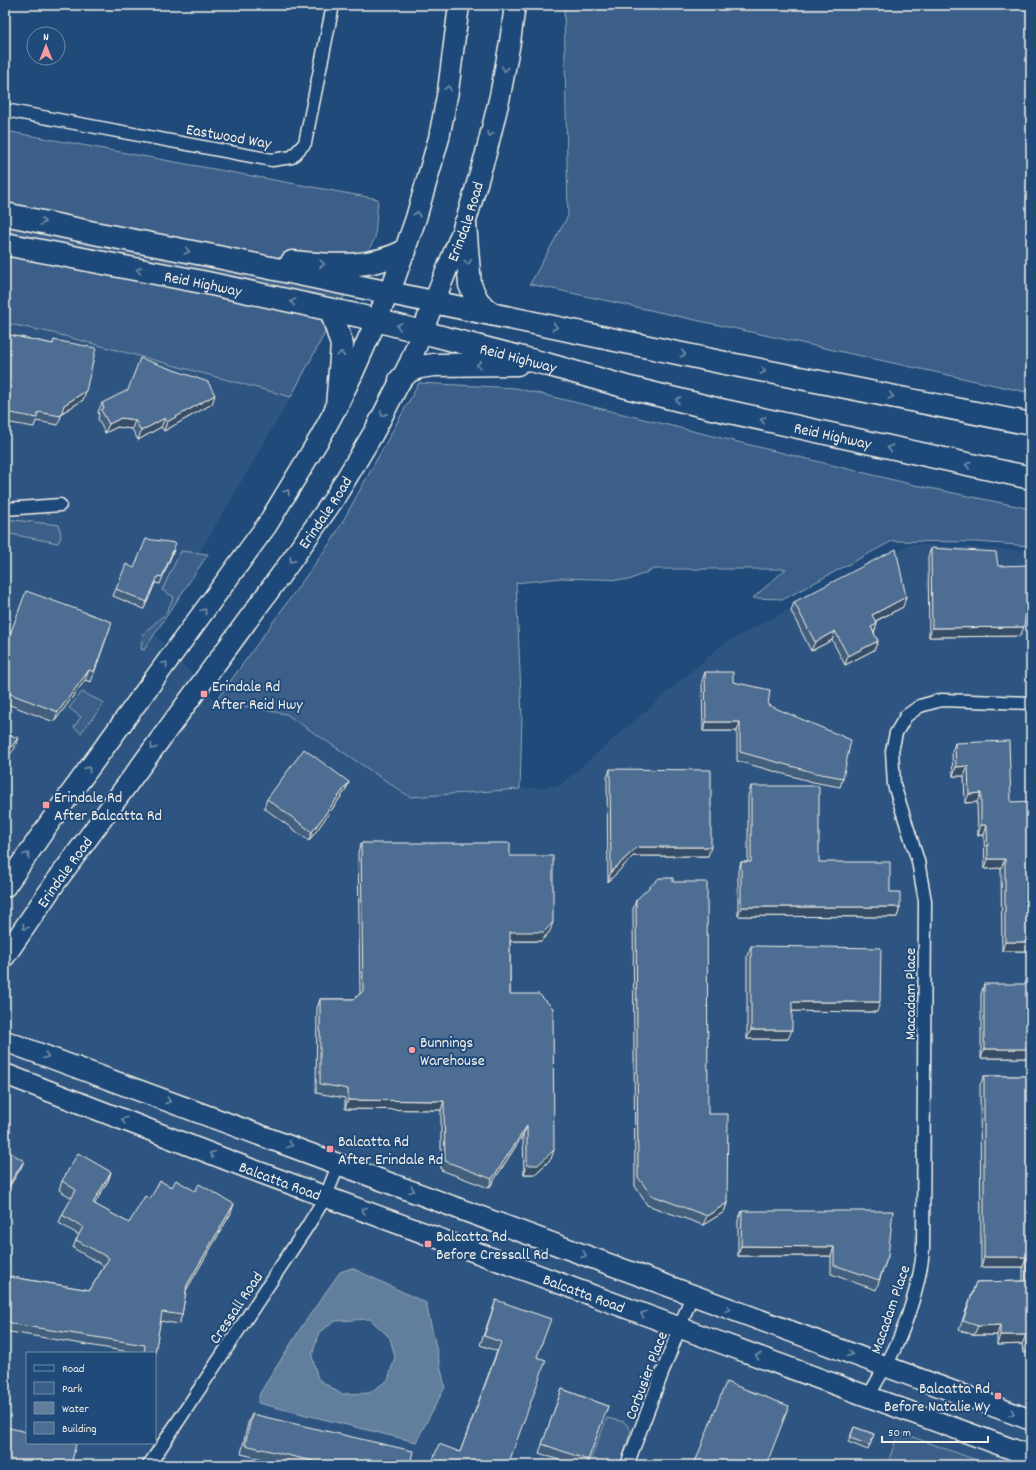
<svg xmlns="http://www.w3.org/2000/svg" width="1036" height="1470" font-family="Dekko,sans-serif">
  <rect width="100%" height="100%" fill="#1f4a7a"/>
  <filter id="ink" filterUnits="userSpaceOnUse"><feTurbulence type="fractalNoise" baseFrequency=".025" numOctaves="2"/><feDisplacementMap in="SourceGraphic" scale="8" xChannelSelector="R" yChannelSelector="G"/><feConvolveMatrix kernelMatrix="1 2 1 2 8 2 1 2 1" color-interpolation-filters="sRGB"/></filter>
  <g filter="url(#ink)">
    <!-- built -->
    <path fill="#2d5581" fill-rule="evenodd" d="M 5,323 L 53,333 L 291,397 L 153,632 L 216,701 L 286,714 L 410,797 L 559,786 L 723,644 L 892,556 L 910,544 L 1031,551 L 1031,1465 L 990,1465 L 899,1432 L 887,1465 L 5,1465 ZM 27,1353 L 155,1353 L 155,1443 L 27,1443 Z"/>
    <!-- green -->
    <g fill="#3a5f88" stroke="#97a8b8">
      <polygon points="564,5 1031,5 1031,393 530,284 568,216"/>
      <polygon points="5,131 378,199 375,238 291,397 53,333 5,323"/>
      <polygon points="419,383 516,388 910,484 1031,509 1031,546 976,542 892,541 784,599 753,598 786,569 654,569 629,580 561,578 516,583 522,716 520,789 410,797 286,714 216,701 333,539"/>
      <polygon points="5,519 59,525 61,537 58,543 5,533"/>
      <polygon points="181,551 208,554 144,650 141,649 143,634 165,614 174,597 162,590"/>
      <polygon points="82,692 104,703 81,733 74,727 81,717 69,708"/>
      <polygon points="607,1418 624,1422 631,1430 620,1465 588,1465"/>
      <polygon points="899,1432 990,1465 887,1465"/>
    </g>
    <!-- water -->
    <path fill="#627e9d" stroke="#9cacbb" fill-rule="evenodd" d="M 352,1268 L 426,1303 L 445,1387 L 416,1442 L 258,1403 L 260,1393 L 302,1326 L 340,1272 ZM 370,1319 L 390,1338 L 395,1357 L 388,1380 L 369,1393 L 341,1394 L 318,1379 L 312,1356 L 319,1332 L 336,1321 Z"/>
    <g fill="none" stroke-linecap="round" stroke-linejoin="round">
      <defs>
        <g id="street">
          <polyline points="5,110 272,160 292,157 305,143 333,5"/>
          <polyline points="5,509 60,505"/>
          <path d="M 868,1397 C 877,1381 886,1366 894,1350 C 907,1323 921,1279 923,1249 L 925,901 L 918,861 L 894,785 L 892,751 L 896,733 L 906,716 L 920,706 L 941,700 L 1031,703"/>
          <polyline points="149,1465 307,1227 326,1196 339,1163"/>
          <polyline points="627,1465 692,1295"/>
        </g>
        <g id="primary">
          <polyline points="5,887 57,812 267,525 321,436 337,406 353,373 395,278 416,218 439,138 448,91 459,5"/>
          <path id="s1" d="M 5,956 L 55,883 L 291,561 L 334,499 L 374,432 L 410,362 L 465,224 L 486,153 L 500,96 L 510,42 L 515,5"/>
          <path d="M 5,1041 C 348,1166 689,1295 1031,1420"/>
          <path id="s2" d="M 5,1074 L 248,1168 L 716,1341 L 1031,1456"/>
        </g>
        <g id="highway">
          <polyline points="5,214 94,233 213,256 725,363 1031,424"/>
          <polyline points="465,224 470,285 477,300 485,309 493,314"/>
          <path id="s3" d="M 5,244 L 207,283 L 360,316 L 546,364 L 630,388 L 716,409 L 1031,478"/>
          <path d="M 292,262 C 332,265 367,270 405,251"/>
          <polyline points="331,310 342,345 337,406"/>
          <polyline points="400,380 409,371 420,367 434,365 517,364"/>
        </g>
      </defs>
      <!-- street casing -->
      <use href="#street" stroke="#f4f1e8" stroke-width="15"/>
      <!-- primary casing -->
      <use href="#primary" stroke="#f4f1e8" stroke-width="23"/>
      <!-- highway casing -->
      <use href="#highway" stroke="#f4f1e8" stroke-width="25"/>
      <!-- street -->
      <use href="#street" stroke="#1f4a7a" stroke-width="12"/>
      <!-- primary -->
      <use href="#primary" stroke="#1f4a7a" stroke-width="20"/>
      <!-- highway -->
      <use href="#highway" stroke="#1f4a7a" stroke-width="22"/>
    </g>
    <!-- wall -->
    <g fill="#425f7e" stroke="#f4f1e8">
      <polygon points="5,334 53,344 54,340 83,400 62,413 58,425 36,421 34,427 5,422"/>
      <polygon points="102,403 212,404 164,431 161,427 138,440 132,429 117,427 105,433 98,419 99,415 98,412"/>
      <polygon points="931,548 998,566 1031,605 1026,604 1020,636 929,637 928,557"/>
      <polygon points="174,550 160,584 155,583 144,609 113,596 116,589 134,568"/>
      <polygon points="794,602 903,607 876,621 874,633 878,641 874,650 845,665 832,640 811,651 791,611"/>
      <polygon points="112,622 91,682 85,680 54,722 5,703 5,648"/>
      <polygon points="705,672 733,682 768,705 843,778 840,787 813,782 737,761 737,731 703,731 702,681"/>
      <polygon points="955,743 1011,802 1031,951 1002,951 1001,868 985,869 984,835 978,835 977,802 965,803 964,776 953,776 952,752"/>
      <polygon points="610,769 708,856 633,856 608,882 607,778"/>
      <polygon points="349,782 345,791 309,841 264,808 267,799"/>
      <polygon points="751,786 819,862 890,892 900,907 897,917 738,916 738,871 741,862 748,862 748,796"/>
      <polygon points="361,843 510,856 550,931 541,941 510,941 510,994 551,1159 535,1174 524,1174 523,1135 489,1188 441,1170 441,1110 345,1109 345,1098 316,1093 317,1008 320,999 354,999 360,994 358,852"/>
      <polygon points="673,882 708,1114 727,1203 724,1212 703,1225 647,1205 635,1186 633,909 636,900"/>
      <polygon points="751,946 877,1012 792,1011 788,1039 747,1039 747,956"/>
      <polygon points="984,984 1031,1058 981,1058 981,994"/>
      <polygon points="984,1076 1031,1076 1031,1352 1023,1353 1022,1344 997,1345 997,1335 974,1335 959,1330 976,1282 1023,1281 1023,1267 981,1267 980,1085"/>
      <polygon points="111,1172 108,1181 94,1204 129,1223 150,1199 172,1187 231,1213 186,1290 182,1315 179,1324 160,1321 155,1353 136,1353 10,1332 5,1329 5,1276 90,1290 104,1266 73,1248 76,1240 79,1235 59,1223 62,1215 72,1198 59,1190 62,1181"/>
      <polygon points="742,1211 888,1256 876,1290 831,1274 831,1256 738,1256 738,1220"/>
      <polygon points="496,1300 537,1357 508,1465 460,1452 497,1351 480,1345"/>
      <polygon points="562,1389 608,1406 586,1465 573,1465 539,1453"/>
      <polygon points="252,1414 410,1465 287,1465 241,1454 248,1423"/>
      <polygon points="854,1427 874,1434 868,1450 848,1442"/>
    </g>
    <!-- shaded-wall -->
    <g fill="#364d66" stroke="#f4f1e8">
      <polygon points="86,391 83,400 60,414 64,405"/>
      <polygon points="215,395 212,404 164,431 167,422"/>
      <polygon points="121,418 135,420 132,429 117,427 105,433 109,424"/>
      <polygon points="165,418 161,427 138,440 141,431"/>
      <polygon points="1028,595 1031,595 1031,605 1024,604"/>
      <polygon points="906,597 903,607 869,624 872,615"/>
      <polygon points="877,624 874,633 871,627"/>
      <polygon points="1024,627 1020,636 929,637 932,628"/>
      <polygon points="835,631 832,640 811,651 815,642"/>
      <polygon points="878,641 874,650 845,665 848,656"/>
      <polygon points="89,670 85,680 54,722 58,712"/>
      <polygon points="706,722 740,722 737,731 703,731"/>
      <polygon points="18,738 15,748 5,761 5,756"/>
      <polygon points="968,766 964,776 953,776 956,767"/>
      <polygon points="349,782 345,791 309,841 312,832"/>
      <polygon points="981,793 977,802 965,803 969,794"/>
      <polygon points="981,825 987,825 984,835 978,835"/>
      <polygon points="637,847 711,847 708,856 633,856 608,882 611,872"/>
      <polygon points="988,859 1005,859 1001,868 985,869"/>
      <polygon points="741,907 900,907 897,917 738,916"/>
      <polygon points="553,922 550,931 541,941 507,941 510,932"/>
      <polygon points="1005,942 1031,942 1031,951 1002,951"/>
      <polygon points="792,1002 880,1002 877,1012 788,1011"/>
      <polygon points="751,1030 792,1030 788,1039 747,1039"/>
      <polygon points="984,1049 1031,1049 1031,1058 981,1058"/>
      <polygon points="348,1100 444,1101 441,1110 345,1109"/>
      <polygon points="527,1126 523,1135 489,1188 492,1179"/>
      <polygon points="554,1150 551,1159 535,1174 524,1174 527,1165"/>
      <polygon points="24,1161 21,1168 5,1194 5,1191"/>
      <polygon points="111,1172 108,1181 90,1212 93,1203"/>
      <polygon points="727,1203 724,1212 703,1225 707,1216"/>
      <polygon points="234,1204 231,1213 184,1294 187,1285"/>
      <polygon points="741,1246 834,1247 831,1256 738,1256"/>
      <polygon points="984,1257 1026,1257 1023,1267 981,1267"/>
      <polygon points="1000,1325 997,1335 974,1335 978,1326"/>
      <polygon points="1000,1335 1026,1335 1022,1344 997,1345"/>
      <polygon points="1026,1343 1031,1343 1031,1352 1023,1353"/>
    </g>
    <!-- building -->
    <g fill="#4d6e92" stroke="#f4f1e8">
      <polygon points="5,334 53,344 54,340 96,348 86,391 64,405 61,416 38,412 37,418 6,412 5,415"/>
      <polygon points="140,358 208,382 215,395 167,422 165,418 141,431 135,420 121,418 109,424 101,410 104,408 102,403 128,390"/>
      <polygon points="146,539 176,543 162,577 158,576 147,602 116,589 126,564 134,568"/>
      <polygon points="931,548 996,552 998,566 1031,565 1031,595 1028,595 1024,627 932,628"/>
      <polygon points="896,549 906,597 872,615 877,624 871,627 878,641 848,656 835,631 815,642 794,602"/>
      <polygon points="26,591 112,622 94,672 89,670 58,712 5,692 5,648"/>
      <polygon points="705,672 733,672 733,682 770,690 768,705 851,740 843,778 816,773 740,752 740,722 706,722"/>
      <polygon points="5,733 18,738 5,756"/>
      <polygon points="1009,741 1011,802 1031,801 1031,942 1005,942 1005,859 988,859 987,825 981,825 981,793 969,794 968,766 956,767 955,743"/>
      <polygon points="304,749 349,782 312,832 267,799"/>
      <polygon points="610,769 711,770 711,847 637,847 611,872"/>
      <polygon points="751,786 819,786 819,862 890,862 890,892 900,892 900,907 741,907 741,862 751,862"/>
      <polygon points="361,843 510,843 510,856 553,856 553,922 544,932 510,932 510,994 539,994 553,1008 554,1150 538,1165 527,1165 527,1126 492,1179 445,1161 444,1101 348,1100 348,1089 320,1084 320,999 354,999 363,991"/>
      <polygon points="659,878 673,878 673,882 707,882 708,1114 728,1114 727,1203 707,1216 651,1195 638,1177 636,900"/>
      <polygon points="751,946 881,948 880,1002 792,1002 792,1030 751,1030"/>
      <rect x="984" y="984" width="47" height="65"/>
      <polygon points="984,1076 1031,1076 1031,1343 1026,1343 1026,1335 1000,1335 1000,1325 978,1326 963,1321 976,1282 1026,1281 1026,1257 984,1257"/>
      <polygon points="5,1149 24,1161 5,1191"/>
      <polygon points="78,1153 111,1172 93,1203 129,1223 145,1196 150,1199 160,1181 172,1187 176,1180 195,1191 199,1184 234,1204 187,1285 182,1315 162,1312 155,1353 144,1353 145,1345 13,1324 5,1319 5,1276 90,1290 109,1258 76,1240 83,1227 62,1215 76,1190 62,1181"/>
      <polygon points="742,1211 893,1211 888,1256 879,1280 834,1265 834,1247 741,1246"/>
      <polygon points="5,1256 9,1258 5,1269"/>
      <polygon points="496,1300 551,1319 537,1357 546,1360 508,1465 431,1465 439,1444 460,1452 501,1342 484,1336"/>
      <polygon points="726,1382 789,1406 767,1463 773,1465 694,1465"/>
      <polygon points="562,1389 608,1406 588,1460 542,1444"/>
      <polygon points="252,1414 413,1451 410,1465 329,1465 245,1445"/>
      <polygon points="5,1427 27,1432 27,1443 71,1443 76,1444 71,1465 5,1465"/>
      <polygon points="854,1427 874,1434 870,1445 850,1438"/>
    </g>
    <!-- one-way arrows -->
    <defs><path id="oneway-chevron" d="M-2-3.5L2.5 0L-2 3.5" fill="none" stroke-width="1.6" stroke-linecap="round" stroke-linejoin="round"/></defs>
    <g stroke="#748da6">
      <use href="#oneway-chevron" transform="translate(505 69) rotate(101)"/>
      <use href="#oneway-chevron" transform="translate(448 88) rotate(-81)"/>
      <use href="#oneway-chevron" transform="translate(490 134) rotate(104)"/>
      <use href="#oneway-chevron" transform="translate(417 214) rotate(-74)"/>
      <use href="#oneway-chevron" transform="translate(43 222) rotate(12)"/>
      <use href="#oneway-chevron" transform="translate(187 251) rotate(11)"/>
      <use href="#oneway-chevron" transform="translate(468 262) rotate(86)"/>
      <use href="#oneway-chevron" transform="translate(322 264) rotate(4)"/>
      <use href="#oneway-chevron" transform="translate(139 270) rotate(-169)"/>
      <use href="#oneway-chevron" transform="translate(293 302) rotate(-168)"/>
      <use href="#oneway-chevron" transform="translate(399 326) rotate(-167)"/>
      <use href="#oneway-chevron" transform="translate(555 327) rotate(12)"/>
      <use href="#oneway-chevron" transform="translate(341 354) rotate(-85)"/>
      <use href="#oneway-chevron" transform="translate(683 354) rotate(12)"/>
      <use href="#oneway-chevron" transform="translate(479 365) rotate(179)"/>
      <use href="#oneway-chevron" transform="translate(763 371) rotate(11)"/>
      <use href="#oneway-chevron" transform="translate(891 396) rotate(11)"/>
      <use href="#oneway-chevron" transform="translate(678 400) rotate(-166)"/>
      <use href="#oneway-chevron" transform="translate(383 414) rotate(117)"/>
      <use href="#oneway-chevron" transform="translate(763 420) rotate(-167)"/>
      <use href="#oneway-chevron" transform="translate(890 448) rotate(-167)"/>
      <use href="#oneway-chevron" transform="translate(968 465) rotate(-168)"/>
      <use href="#oneway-chevron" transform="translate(287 492) rotate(-58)"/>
      <use href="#oneway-chevron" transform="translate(292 560) rotate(125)"/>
      <use href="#oneway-chevron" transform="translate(204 611) rotate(-54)"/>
      <use href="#oneway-chevron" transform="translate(165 664) rotate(-53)"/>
      <use href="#oneway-chevron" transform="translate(153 747) rotate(126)"/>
      <use href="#oneway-chevron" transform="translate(88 769) rotate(-54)"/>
      <use href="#oneway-chevron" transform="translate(27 855) rotate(-55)"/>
      <use href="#oneway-chevron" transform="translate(25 927) rotate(124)"/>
      <use href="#oneway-chevron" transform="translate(46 1056) rotate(20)"/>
      <use href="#oneway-chevron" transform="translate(168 1101) rotate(20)"/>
      <use href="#oneway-chevron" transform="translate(124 1120) rotate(-159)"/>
      <use href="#oneway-chevron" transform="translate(290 1145) rotate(20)"/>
      <use href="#oneway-chevron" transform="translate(212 1154) rotate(-159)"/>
      <use href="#oneway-chevron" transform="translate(412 1190) rotate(21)"/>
      <use href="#oneway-chevron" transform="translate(364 1210) rotate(-160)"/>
      <use href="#oneway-chevron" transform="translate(584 1255) rotate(21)"/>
      <use href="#oneway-chevron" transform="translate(728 1309) rotate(20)"/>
      <use href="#oneway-chevron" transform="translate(643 1314) rotate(-160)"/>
      <use href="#oneway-chevron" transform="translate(850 1354) rotate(20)"/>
      <use href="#oneway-chevron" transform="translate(758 1356) rotate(-160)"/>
      <use href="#oneway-chevron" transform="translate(1012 1413) rotate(20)"/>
    </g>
  </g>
  <!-- markers -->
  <g fill="#ff9aa2" stroke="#1f4a7a" stroke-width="1.5">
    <rect x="200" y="690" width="8" height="8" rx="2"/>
    <rect x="42" y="801" width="8" height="8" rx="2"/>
    <circle cx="412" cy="1050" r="4"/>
    <rect x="326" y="1145" width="8" height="8" rx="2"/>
    <rect x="424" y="1240" width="8" height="8" rx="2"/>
    <rect x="994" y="1392" width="8" height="8" rx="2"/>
  </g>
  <g text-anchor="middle" stroke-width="4" stroke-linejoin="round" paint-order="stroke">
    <!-- street labels -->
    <g font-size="16" fill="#f4f1e8" stroke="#1f4a7a">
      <text transform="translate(229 135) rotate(10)" y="6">Eastwood Way</text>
      <text dy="6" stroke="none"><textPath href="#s1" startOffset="871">Erindale Road</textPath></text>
      <text dy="6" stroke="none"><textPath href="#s3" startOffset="202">Reid Highway</textPath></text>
      <text dy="6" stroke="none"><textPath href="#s3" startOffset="526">Reid Highway</textPath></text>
      <text dy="6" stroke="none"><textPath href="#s3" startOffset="850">Reid Highway</textPath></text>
      <text dy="6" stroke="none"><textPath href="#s1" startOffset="547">Erindale Road</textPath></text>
      <text dy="6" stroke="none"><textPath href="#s1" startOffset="103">Erindale Road</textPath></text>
      <text transform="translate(909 994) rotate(-90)" y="6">Macadam Place</text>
      <text dy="6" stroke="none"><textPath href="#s2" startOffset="295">Balcatta Road</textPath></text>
      <text dy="6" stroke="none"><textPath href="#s2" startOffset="619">Balcatta Road</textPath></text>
      <text transform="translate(235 1307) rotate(-56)" y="6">Cressall Road</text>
      <text transform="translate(889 1309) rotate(-71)" y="6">Macadam Place</text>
      <text transform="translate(645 1375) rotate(-69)" y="6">Corbusier Place</text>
    </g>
    <!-- poi labels -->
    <g font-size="16" fill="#f4f1e8" stroke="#1f4a7a" text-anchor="start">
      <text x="212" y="691">Erindale Rd<tspan x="212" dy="18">After Reid Hwy</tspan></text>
      <text x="54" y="802">Erindale Rd<tspan x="54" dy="18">After Balcatta Rd</tspan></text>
      <text x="420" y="1047">Bunnings<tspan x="420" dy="18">Warehouse</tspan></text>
      <text x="338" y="1146">Balcatta Rd<tspan x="338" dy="18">After Erindale Rd</tspan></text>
      <text x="436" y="1241">Balcatta Rd<tspan x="436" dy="18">Before Cressall Rd</tspan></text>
      <text x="990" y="1393" text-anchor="end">Balcatta Rd<tspan x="990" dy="18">Before Natalie Wy</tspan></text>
    </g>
  </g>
  <!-- margin -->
  <rect width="1036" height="1470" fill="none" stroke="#1f4a7a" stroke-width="20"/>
  <rect x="10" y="10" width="1016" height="1450" fill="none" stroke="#f4f1e8" stroke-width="1.5" filter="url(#ink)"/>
  <!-- legend -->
  <rect x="26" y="1352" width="130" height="92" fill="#1f4a7a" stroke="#748da6"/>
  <rect x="34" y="1365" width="20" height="6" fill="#1f4a7a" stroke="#748da6"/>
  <text x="62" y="1372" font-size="12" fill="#f4f1e8">Road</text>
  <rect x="34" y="1382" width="20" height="12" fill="#3a5f88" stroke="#748da6"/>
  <text x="62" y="1392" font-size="12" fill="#f4f1e8">Park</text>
  <rect x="34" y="1402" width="20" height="12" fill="#627e9d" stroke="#748da6"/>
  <text x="62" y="1412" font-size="12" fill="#f4f1e8">Water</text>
  <rect x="34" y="1422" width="20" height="12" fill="#4d6e92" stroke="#748da6"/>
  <text x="62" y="1432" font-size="12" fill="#f4f1e8">Building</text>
  <!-- north arrow -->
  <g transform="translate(46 46)"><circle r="19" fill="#1f4a7a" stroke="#748da6"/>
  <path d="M0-3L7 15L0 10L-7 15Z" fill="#ff9aa2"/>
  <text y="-6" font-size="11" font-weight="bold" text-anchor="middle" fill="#f4f1e8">N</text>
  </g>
  <!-- scale -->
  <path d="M882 1436v6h106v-6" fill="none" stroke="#f4f1e8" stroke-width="2"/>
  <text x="888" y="1436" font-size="12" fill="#f4f1e8" stroke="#1f4a7a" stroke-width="3" paint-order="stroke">50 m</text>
</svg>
